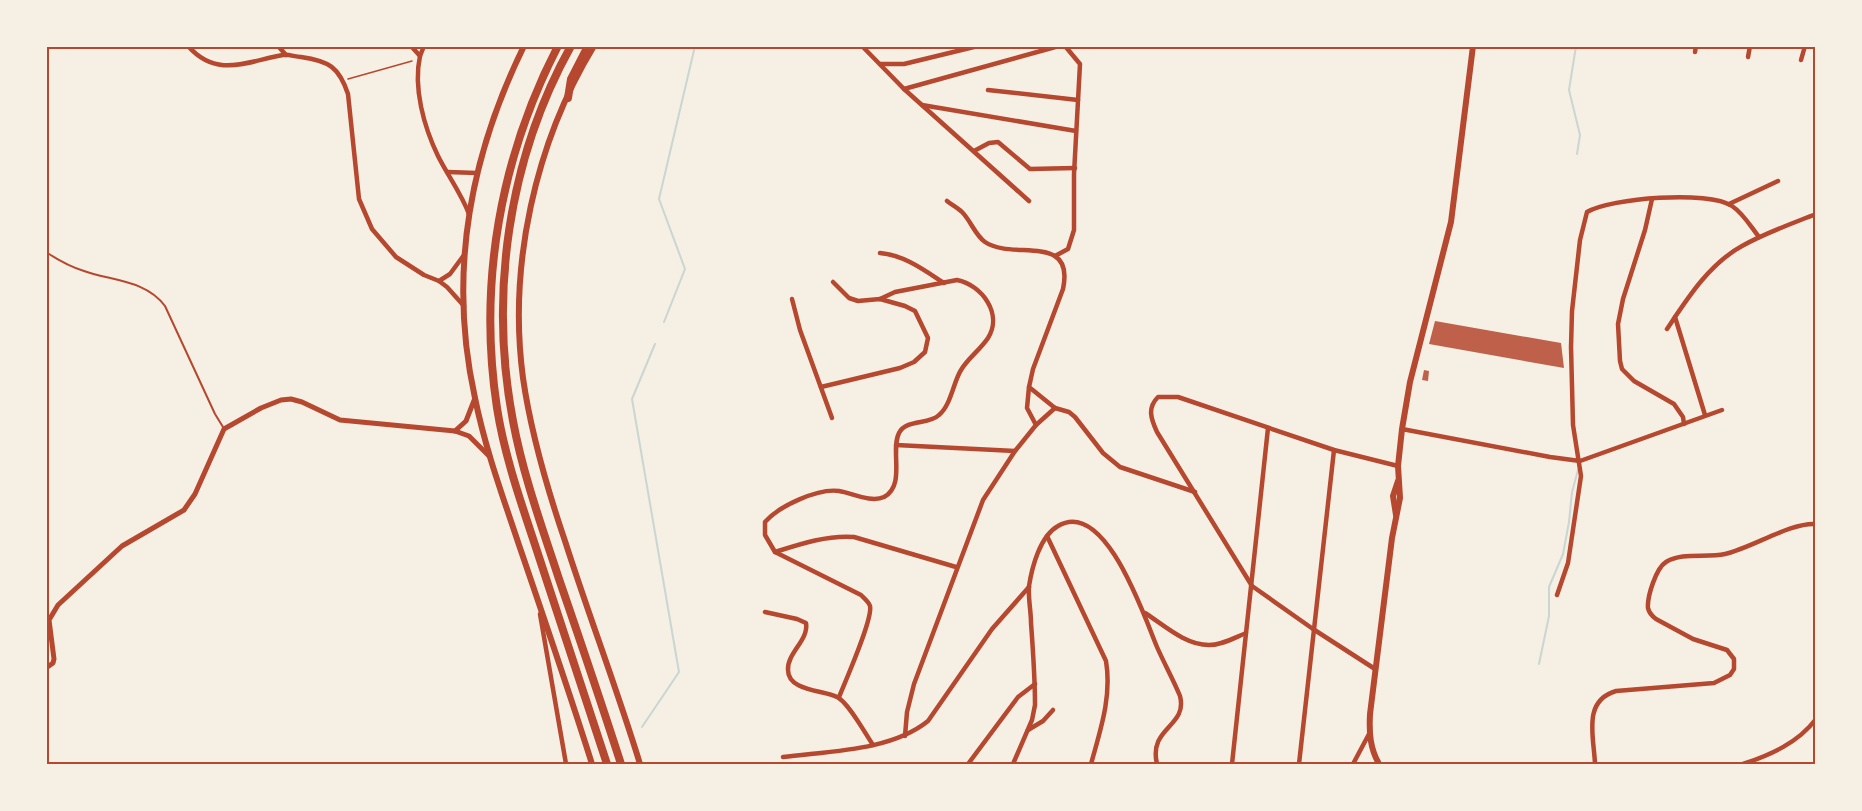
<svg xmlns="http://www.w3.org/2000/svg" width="1862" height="811" font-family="Lato,sans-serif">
  <rect width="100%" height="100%" fill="#f6efe4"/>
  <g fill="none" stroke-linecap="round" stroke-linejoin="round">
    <!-- stream -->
    <g stroke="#c9d6d2" stroke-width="2">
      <polyline points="1576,46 1569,90 1580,135 1577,154"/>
      <polyline points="664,322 685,269 659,199 695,46"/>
      <polyline points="1539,664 1549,616 1549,587 1563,554 1569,522 1572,492 1578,470"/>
      <polyline points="642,727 679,672 632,399 655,344"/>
    </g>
  </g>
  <!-- building -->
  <g fill="#bf614a">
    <polygon points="1435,321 1561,343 1564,368 1429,344"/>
    <polygon points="1424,370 1429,371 1428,381 1422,380"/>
  </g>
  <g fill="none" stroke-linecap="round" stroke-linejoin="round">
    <!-- path -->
    <polyline stroke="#b5482f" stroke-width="1.5" points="348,79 412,61"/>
    <!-- service -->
    <path stroke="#b5482f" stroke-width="2" d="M 46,252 C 58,260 71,267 84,271 C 112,281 146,280 165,306 L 215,414 L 223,427"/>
    <!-- minor -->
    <g stroke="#b5482f" stroke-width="4.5">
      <path d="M 188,46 C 217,79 248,61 283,55 C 289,54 295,57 301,57 C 329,61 339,67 348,94 L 359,199 L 372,229 L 396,257 L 424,275 L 439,281 L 447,287 L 464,306"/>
      <polyline points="278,46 286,55"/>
      <path d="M 411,46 L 420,56 C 413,88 424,127 438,156 C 448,176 461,193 469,214"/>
      <polyline points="862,46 904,89 1029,201"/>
      <polyline points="1695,52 1696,46"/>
      <polyline points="420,56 424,46"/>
      <polyline points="1748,57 1750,46"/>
      <polyline points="1801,60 1805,46"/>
      <polyline points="880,64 904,64 978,46"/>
      <polyline points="904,89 1059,46"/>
      <polyline points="988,90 1078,100"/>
      <polyline points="922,105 1076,131"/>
      <polyline points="974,151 989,143 998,142 1030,169 1075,168"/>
      <polyline points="448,172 477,173"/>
      <polyline points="1652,199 1645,230 1623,299 1618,324 1620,361 1622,369 1634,381 1674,404 1683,417 1684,424"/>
      <path d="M 947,201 C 952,205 958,208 962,212 C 971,221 975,235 985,242 C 1013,261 1075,232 1063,289 L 1033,369 L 1029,387 L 1055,408 L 1069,412 L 1075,417 L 1103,453 L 1120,467 L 1195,492"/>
      <polyline points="1729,204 1778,181"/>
      <path d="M 880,253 C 904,255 924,270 944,283"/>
      <polyline points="1055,256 1068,249 1074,230 1074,174 1080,64 1065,46"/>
      <polyline points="439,281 450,274 464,255"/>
      <polyline points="792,299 800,330 832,418"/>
      <polyline points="1675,317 1705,415"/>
      <path d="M 1667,329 C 1687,299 1709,264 1742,246 C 1765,233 1791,224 1816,214"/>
      <polyline points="821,387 900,368 914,362 925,352 928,338 915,311 905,306 880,299 858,301 849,298 833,282"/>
      <polyline points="1029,387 1027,408 1036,425"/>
      <polyline points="1402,429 1550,457 1580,461 1722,410"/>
      <polyline points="896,445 1015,451"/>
      <path d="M 1047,536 L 1106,661 C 1112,697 1100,731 1091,764"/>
      <path d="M 775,552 C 800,544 827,535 854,537 L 956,567"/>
      <path d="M 1557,595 L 1568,563 L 1581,476 L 1573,425 L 1571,347 L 1572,311 L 1580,240 L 1587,212 C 1611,198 1708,190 1732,206 C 1743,213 1751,227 1759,237"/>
      <path d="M 765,612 L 797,619 L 806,623 C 809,640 787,653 788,670 C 788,691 823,690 837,697 C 848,702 865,733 873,745"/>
      <path d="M 1145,613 C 1164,625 1185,645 1209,645 C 1222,645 1234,638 1246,633"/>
      <polyline points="540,614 566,764"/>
      <path d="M 1375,669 L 1313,629 L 1252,586 L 1157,432 C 1151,419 1147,408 1158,397 L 1178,397 L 1334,450 L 1398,466"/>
      <path d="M 839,697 C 845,682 873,619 870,606 C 869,602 864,598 861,595 L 775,552 L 765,535 L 765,522 C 779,506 818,488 839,491 C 852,493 871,503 884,497 C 906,485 890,451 899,433 C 906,419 929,425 939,415 C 951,405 953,383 961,370 C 968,358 980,350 988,338 C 1003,314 982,285 957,280 L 895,292 L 880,299"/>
      <polyline points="1028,730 1043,721 1053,710"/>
      <polyline points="905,736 907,712 914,684 983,500 1015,451 1036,425 1055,408"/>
      <path d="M 783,757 C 829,751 891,751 928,721 L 992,629 L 1029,587"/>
      <polyline points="968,764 1018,697 1035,684"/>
      <path d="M 1013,764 L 1032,720 L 1035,705 C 1035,677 1033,650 1031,623 C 1031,611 1028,598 1029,586 C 1032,567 1040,536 1058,526 C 1105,498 1144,616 1157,647 C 1164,663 1173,679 1180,696 C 1188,727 1148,727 1157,764"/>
      <polyline points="1232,764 1268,428"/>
      <polyline points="1299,764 1334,450"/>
      <polyline points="1353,764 1369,734"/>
      <path d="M 1595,764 C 1594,737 1582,701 1616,691 L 1714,683 L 1730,675 L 1734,669 L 1734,659 L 1727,650 L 1693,639 L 1656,619 C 1652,616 1649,613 1648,608 C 1647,597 1656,568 1666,562 C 1682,552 1706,558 1725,554 C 1752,548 1791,522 1816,524"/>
      <path d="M 1743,764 C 1770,755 1798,743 1816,719"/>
    </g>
    <!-- tertiary -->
    <g stroke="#b5482f" stroke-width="5">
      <polyline points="455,431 466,421 475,398"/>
      <polyline points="46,668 53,663 54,659 49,620 58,605 122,546 184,510 195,494 224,429 261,408 281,400 291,399 302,402 340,420 455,431 469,436 490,457"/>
    </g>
    <!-- secondary -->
    <g stroke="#b5482f" stroke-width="6">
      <path d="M 524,46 C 469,158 448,276 475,398 C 485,448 503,497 519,545 C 544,618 569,691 592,764"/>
      <path d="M 594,46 C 535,143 508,266 523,378 C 531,434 547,488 565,541 C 589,616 617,689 640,764"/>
      <polyline points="1396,515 1393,496 1398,481"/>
      <path d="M 1379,764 C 1370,748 1369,733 1370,714 L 1392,538 L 1400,498 L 1398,466 L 1402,429 L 1410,382 L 1451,222 L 1473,46"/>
    </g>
    <!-- motorway -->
    <g stroke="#b5482f" stroke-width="8">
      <path d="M 558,46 C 500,158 478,284 497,408 C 505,459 523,508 539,557 C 561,626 584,695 607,764"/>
      <path d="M 571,46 C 508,159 489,295 513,421 C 523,475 542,527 559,579 C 580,640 601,702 621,764"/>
      <polyline points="568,98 571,79 588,46"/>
    </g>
  </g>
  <!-- border -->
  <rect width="1862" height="811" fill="none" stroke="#f6efe4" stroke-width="96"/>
  <rect x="48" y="48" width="1766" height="715" fill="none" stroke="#b5482f" stroke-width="2"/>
</svg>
